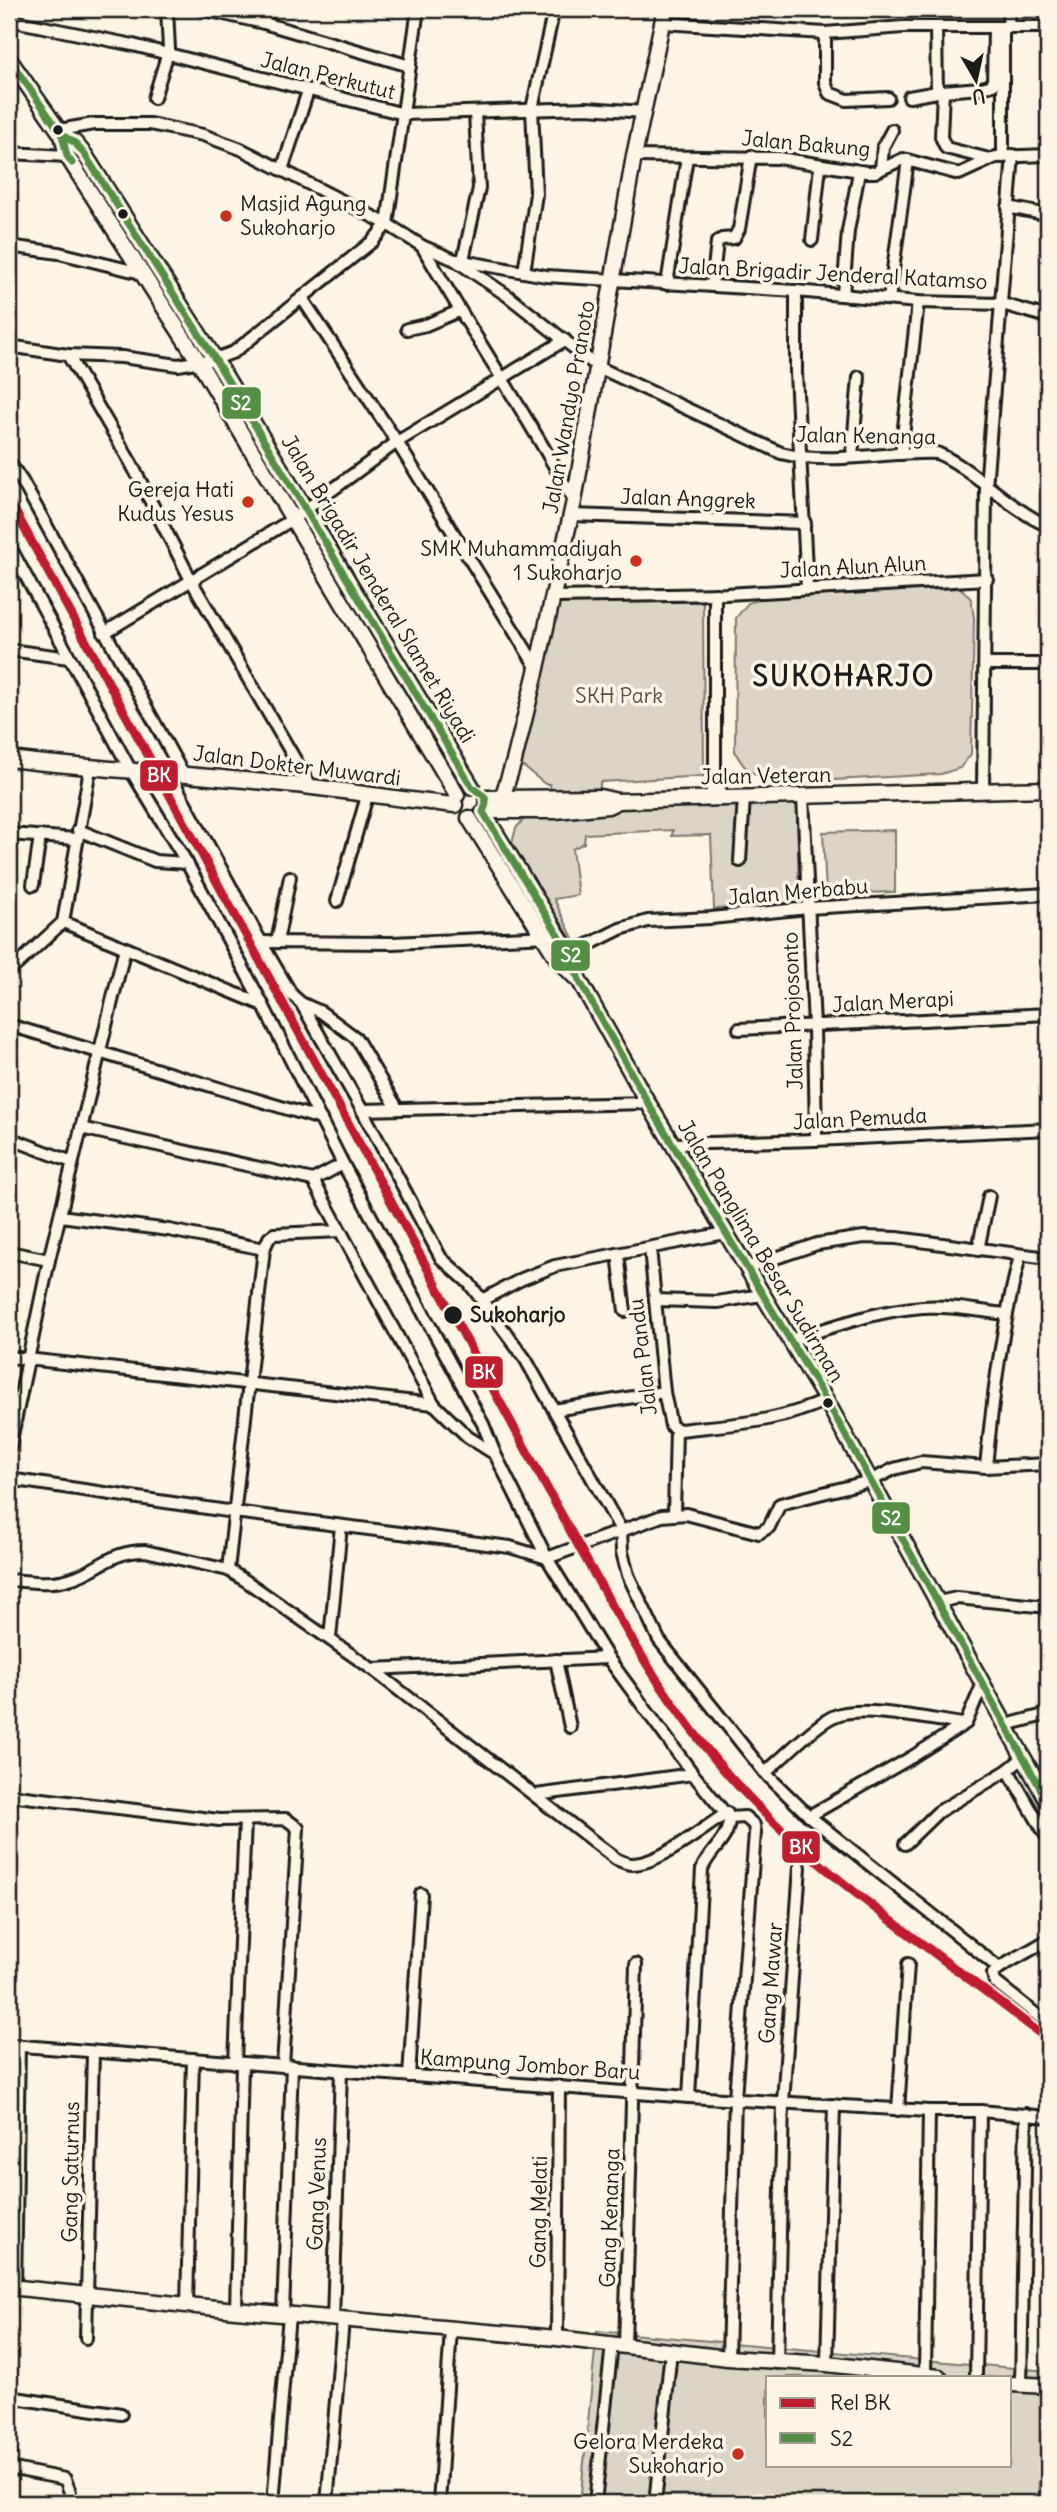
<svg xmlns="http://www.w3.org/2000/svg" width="1057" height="2512" font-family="Delius,sans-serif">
  <rect width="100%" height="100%" fill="#fcf5e5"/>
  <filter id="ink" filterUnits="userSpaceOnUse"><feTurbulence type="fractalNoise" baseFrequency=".0143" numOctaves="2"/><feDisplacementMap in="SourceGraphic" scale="14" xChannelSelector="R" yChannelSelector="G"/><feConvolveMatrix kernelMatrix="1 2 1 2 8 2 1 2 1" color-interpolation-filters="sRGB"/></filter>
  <g filter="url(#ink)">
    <!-- green -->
    <g fill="#dbd5c8" stroke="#7c7872" stroke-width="2" fill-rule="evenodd">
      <path d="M 961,588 L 971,599 L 974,618 L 971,754 L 960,768 L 941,774 L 780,783 C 759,779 744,772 735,751 L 736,618 L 748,603 L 762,598 Z"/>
      <polygon points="552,601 703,602 704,776 600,782 600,794 551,794 550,784 545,784 519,763"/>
      <polygon points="797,801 799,906 714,909 711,835 672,836 673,830 585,834 584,843 572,849 578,895 554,899 574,940 562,947 511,847 516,828 539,803"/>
      <polygon points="895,830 895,892 826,894 823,832"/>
      <path d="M 597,2331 L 1048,2371 L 1048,2503 L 580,2503 ZM 768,2377 L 1010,2377 L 1010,2465 L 768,2465 Z"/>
    </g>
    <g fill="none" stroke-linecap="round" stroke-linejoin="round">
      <defs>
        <g id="street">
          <polyline points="202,9 264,23 410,66"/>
          <polyline points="9,20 133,45 404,114 587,108 644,112"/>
          <polyline points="264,23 268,9"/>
          <polyline points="663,23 825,33 903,27 1048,27"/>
          <polyline points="936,27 937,92"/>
          <polyline points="1003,27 1003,157"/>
          <polyline points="1008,27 1009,9"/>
          <polyline points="825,33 825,82 829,93 847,100 888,98"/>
          <polyline points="909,97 943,91"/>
          <polyline points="154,98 169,49 167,9"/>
          <path d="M 59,130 L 94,124 L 150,124 L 203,135 L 241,149 L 387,224 L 422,246 L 455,260 L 508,296 L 598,367 L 781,453 C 831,466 886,451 937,453 C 974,469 1009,509 1048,526"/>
          <polyline points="9,153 67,156"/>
          <polyline points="634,156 779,158 866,172 875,172 903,159 959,174 996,157 1048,155"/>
          <polyline points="989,159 946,148 941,137 943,91 981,88 993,85 994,27"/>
          <polyline points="881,169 883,147 892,130"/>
          <polyline points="282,170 308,91"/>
          <polyline points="1008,207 1048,215"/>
          <polyline points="812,240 820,166"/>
          <polyline points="9,246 59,253 141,273"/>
          <path d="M 422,246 C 471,332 527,414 574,501"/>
          <polyline points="457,260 546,276 796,291 918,302 1002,304 1048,317"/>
          <polyline points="463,260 479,188 475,113"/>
          <polyline points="524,272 536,194 532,109 554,9"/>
          <polyline points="667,284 687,157"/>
          <polyline points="712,286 717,242 722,239 734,238 739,229 751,156"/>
          <polyline points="796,291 796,373 807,589"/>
          <polyline points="843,295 848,231 859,172"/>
          <polyline points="302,298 397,442 537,668"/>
          <polyline points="889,299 908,160"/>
          <polyline points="407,329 426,325 459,311"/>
          <polyline points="9,346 68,355 122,357 178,365 215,359 234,352 373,241 387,224 418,9"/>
          <polyline points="68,355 131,463 191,580 311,787"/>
          <polyline points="901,454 918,302"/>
          <polyline points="852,456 859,377"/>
          <polyline points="9,462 22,481 183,774"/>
          <polyline points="571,515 805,523"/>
          <path d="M 9,545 L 130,769 L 187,863 L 263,1005 L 343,1164 L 483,1424 L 495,1454 L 547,1558 L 608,1658 L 693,1774 L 729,1818 C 729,1841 710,1849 702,1869 L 689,2097"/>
          <polyline points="715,594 715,774 723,798"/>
          <polyline points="553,597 726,594 987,579"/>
          <polyline points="104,633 293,519 397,442 565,340"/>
          <polyline points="9,650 69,658"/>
          <polyline points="985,664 1048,664"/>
          <polyline points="169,773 261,942 292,995 301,1003 362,1110 441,1258 469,1283 526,1360 621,1530 622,1552 628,1575 659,1640 765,1773 809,1816 999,1968 1048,1940"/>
          <polyline points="983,791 986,487 1013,155"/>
          <polyline points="803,797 814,1026 816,1140"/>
          <polyline points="710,798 715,774"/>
          <polyline points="78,830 155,861 187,863"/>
          <polyline points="9,834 76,839"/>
          <polyline points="740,861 744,797"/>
          <polyline points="33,885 40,836"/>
          <polyline points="337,901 367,796"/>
          <polyline points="63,922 263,1005"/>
          <polyline points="261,942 392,943 549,936"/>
          <polyline points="277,942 290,877"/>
          <polyline points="564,957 620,929 648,921 711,918 808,908 1048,894"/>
          <polyline points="9,972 63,922 90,769"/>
          <polyline points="301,1003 321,1012 356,1038 397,1108"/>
          <polyline points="9,1025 321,1119"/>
          <polyline points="739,1029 1048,1014"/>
          <polyline points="362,1110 648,1103"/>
          <polyline points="81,1128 313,1180 343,1164"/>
          <polyline points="9,1138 72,1162"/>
          <polyline points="673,1144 816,1140 1048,1129"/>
          <polyline points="313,1180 434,1404 468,1437 495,1454"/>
          <polyline points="60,1216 169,1230 264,1249"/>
          <path d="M 650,1248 L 664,1392 L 671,1426 L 680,1430 C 732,1424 778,1423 826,1400"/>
          <polyline points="978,1250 989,1196"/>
          <polyline points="9,1252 49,1260"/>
          <polyline points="618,1254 625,1311"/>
          <polyline points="746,1268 817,1244 864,1237 897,1238 1048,1258"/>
          <polyline points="482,1300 522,1279 555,1266 725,1233"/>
          <polyline points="655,1300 717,1302 762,1295"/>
          <path d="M 790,1340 C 833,1327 878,1310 923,1307 C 950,1305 978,1311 1005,1314"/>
          <polyline points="9,1357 434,1404"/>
          <polyline points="554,1410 664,1392"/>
          <polyline points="9,1450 49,1260 125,948"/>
          <path d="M 986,1467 C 993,1395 1002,1326 1020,1256"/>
          <polyline points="9,1479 234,1512 510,1547 547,1558 662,1516 686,1514 759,1533 769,1527 780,1504 870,1481 894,1469 921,1462 986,1467 1048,1464"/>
          <polyline points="674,1515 676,1429"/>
          <polyline points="228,1570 264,1249 269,1238 274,1234 340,1231"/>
          <path d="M 9,1580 C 28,1581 50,1585 69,1579 C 99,1571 109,1551 145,1551 L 228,1570 L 246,1581 L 372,1669 L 616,1859 C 621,1861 626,1864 632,1864 C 660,1864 703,1828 727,1813"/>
          <polyline points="938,1602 957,1598 1048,1607"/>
          <polyline points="330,1638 341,1526"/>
          <polyline points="556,1660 570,1727"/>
          <polyline points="372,1669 608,1658"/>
          <polyline points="1006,1725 1048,1714"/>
          <polyline points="1008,1770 1048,1839"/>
          <path d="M 765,1773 C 783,1758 817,1722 837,1715 C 863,1705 933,1720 963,1724"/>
          <polyline points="9,1795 219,1820 286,1819 298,1828 283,2066"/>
          <polyline points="536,1795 693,1774"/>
          <polyline points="809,1816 912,1757 966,1723 983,1683"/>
          <polyline points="905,1844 938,1812 1008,1770 1024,1757"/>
          <polyline points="999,1968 993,1974 995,1982 1042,2019"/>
          <polyline points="9,2045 689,2097 929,2111 980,2111 1048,2117"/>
          <polyline points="235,2063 245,1820"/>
          <polyline points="409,2076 421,1894"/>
          <polyline points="898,2110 908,1964"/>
          <polyline points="15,2288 19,2045"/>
          <polyline points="187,2305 193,2059"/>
          <polyline points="236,2310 242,2063"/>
          <polyline points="283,2314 292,2066"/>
          <polyline points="333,2319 341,2071"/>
          <polyline points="86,2338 93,2052"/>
          <polyline points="557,2338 559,2086"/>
          <polyline points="625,2346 636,1964"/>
          <polyline points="728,2358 735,2098 755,1833 754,1825 745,1817 729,1818"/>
          <polyline points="777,2363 783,2102 800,1867"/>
          <polyline points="827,2364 834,2105"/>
          <polyline points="925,2376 929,2111"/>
          <polyline points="976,2377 980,2111"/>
          <polyline points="1021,2385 1026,2114"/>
          <polyline points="9,2397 121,2414"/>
          <polyline points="9,2468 65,2479 70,2492 69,2503"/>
          <polyline points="273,2503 289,2315"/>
          <polyline points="327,2503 343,2320"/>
          <polyline points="439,2503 451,2330"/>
          <polyline points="595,2503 612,2344"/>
          <polyline points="655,2503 671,2351"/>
          <polyline points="1045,2503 1048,2456"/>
        </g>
        <g id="secondary">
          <polyline points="9,59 62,135 67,156 199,362 457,795"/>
          <polyline points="62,135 75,143 85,155 215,359 472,787"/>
          <path d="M 9,759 C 109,771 211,775 312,787 C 359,793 407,800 455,805"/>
          <polyline points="486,798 600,797 617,801 1048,789"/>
          <polyline points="494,811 555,811 608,806 616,802"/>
          <polyline points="500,811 502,798 514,761 537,668 574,501 634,156 665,9"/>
          <polyline points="483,812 570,954 579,980 648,1103 826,1400 1048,1802"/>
          <polyline points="469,818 558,960 575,977"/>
          <polyline points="9,2287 236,2310 557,2338 728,2358 827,2364 939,2377"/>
          <polyline points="1010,2384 1048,2386"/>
        </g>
      </defs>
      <!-- street casing -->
      <use href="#street" stroke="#1c1c1c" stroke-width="16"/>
      <!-- secondary casing -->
      <use href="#secondary" stroke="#1c1c1c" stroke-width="19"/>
      <!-- street -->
      <use href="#street" stroke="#fcf5e5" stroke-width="10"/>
      <!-- secondary -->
      <use href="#secondary" stroke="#fcf5e5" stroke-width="14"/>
      <defs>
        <g id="bus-1">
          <polyline points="9,59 62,135 67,156 72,163"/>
          <polyline points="62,135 75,143 85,155 215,359 472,787 485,797 486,804 483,812 570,954 579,980 648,1103 826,1400 1048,1802"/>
        </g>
      </defs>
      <!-- bus-1 casing -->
      <use href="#bus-1" stroke="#fcf5e5" stroke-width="12"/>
      <!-- bus-1 -->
      <use href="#bus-1" stroke="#548f45" stroke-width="7"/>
      <defs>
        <path id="rail-1" d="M 9,500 L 554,1501 C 609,1601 662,1704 741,1789 C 831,1886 946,1957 1048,2040"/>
      </defs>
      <!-- rail-1 casing -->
      <use href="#rail-1" stroke="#fcf5e5" stroke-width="14"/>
      <!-- rail-1 -->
      <use href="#rail-1" stroke="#be1e2d" stroke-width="9"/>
    </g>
  </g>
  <!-- markers -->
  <g fill="#1c1c1c" stroke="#fcf5e5" stroke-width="2.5">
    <circle cx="58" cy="130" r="6"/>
    <circle cx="123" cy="214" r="6"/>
    <circle cx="453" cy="1315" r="10"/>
    <circle cx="828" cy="1403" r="6"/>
  </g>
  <g fill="#c8321e" stroke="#fcf5e5" stroke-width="2.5">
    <circle cx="226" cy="216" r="7"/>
    <circle cx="248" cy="502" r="7"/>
    <circle cx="636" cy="561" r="7"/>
    <circle cx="738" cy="2454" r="7"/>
  </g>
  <g text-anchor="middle" stroke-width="7" stroke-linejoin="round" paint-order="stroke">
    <!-- street labels -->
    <g font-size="21" fill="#1c1c1c" stroke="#fcf5e5">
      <text transform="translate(328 76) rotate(14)" y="7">Jalan Perkutut</text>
      <text transform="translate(806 144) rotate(5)" y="7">Jalan Bakung</text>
      <text transform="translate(833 274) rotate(3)" y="7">Jalan Brigadir Jenderal Katamso</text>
      <text transform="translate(569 407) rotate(-80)" y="7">Jalan Wandyo Pranoto</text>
      <text transform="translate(866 436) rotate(1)" y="7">Jalan Kenanga</text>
      <text transform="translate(688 499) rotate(2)" y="7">Jalan Anggrek</text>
      <text transform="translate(853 567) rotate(-3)" y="7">Jalan Alun Alun</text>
      <text transform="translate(378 589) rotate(59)" y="7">Jalan Brigadir Jenderal Slamet Riyadi</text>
      <text transform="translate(297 766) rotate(7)" y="7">Jalan Dokter Muwardi</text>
      <text transform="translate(766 776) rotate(-1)" y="7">Jalan Veteran</text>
      <text transform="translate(798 892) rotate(-5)" y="7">Jalan Merbabu</text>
      <text transform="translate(893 1002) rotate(-3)" y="7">Jalan Merapi</text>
      <text transform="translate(793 1011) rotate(-92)" y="7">Jalan Projosonto</text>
      <text transform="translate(860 1119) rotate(-3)" y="7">Jalan Pemuda</text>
      <text transform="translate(761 1251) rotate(59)" y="7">Jalan Panglima Besar Sudirman</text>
      <text transform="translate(643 1357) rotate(-97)" y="7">Jalan Pandu</text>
      <text transform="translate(771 1983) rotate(-86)" y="7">Gang Mawar</text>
      <text transform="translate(530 2065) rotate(4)" y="7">Kampung Jombor Baru</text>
      <text transform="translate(71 2172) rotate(-89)" y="7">Gang Saturnus</text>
      <text transform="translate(317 2194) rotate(-88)" y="7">Gang Venus</text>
      <text transform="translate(539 2212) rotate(-89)" y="7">Gang Melati</text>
      <text transform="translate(610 2218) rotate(-88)" y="7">Gang Kenanga</text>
    </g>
    <!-- poi labels -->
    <g font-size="21" fill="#1c1c1c" stroke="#fcf5e5" text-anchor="end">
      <text x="240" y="211" text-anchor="start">Masjid Agung<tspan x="240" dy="24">Sukoharjo</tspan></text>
      <text x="234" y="497">Gereja Hati<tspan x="234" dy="24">Kudus Yesus</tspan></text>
      <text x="622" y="556">SMK Muhammadiyah<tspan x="622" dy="24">1 Sukoharjo</tspan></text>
      <text x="724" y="2449">Gelora Merdeka<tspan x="724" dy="24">Sukoharjo</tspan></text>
    </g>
    <!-- park labels -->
    <g font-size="21" fill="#555450" stroke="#fcf5e5">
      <text x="619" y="703">SKH Park</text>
    </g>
    <!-- stop labels -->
    <g font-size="21" font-weight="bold" fill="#1c1c1c" stroke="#fcf5e5" text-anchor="start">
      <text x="470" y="1322">Sukoharjo</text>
    </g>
    <!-- district labels -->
    <g font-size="28" font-weight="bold" letter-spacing="2" fill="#1c1c1c" stroke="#fcf5e5">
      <text x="844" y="686">SUKOHARJO</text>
    </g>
  </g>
  <g stroke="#fcf5e5" stroke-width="2.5">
    <rect x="221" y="386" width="41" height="34" rx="7" fill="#548f45"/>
    <rect x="139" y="759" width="40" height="33" rx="7" fill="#be1e2d"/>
    <rect x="550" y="939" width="41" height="33" rx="7" fill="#548f45"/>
    <rect x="464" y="1355" width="40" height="34" rx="7" fill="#be1e2d"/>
    <rect x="871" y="1501" width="40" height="34" rx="7" fill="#548f45"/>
    <rect x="781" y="1830" width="40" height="34" rx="7" fill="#be1e2d"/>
  </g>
  <g font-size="19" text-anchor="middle" font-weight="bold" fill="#fff">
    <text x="241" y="410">S2</text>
    <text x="159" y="782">BK</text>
    <text x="571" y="962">S2</text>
    <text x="484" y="1379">BK</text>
    <text x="891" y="1525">S2</text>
    <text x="801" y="1854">BK</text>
  </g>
  <!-- margin -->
  <rect width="1057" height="2512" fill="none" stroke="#fcf5e5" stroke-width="35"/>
  <rect x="18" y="18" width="1022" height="2477" fill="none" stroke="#1c1c1c" stroke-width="2.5" filter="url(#ink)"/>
  <!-- legend -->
  <rect x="766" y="2376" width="245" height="91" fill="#fcf5e5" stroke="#a29e95" stroke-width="2"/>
  <rect x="780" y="2398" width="35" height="10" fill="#be1e2d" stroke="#a29e95" stroke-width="2"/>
  <text x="830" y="2410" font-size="21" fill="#1c1c1c">Rel BK</text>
  <rect x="780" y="2433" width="35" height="10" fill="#548f45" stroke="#a29e95" stroke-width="2"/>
  <text x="830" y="2446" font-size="21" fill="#1c1c1c">S2</text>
  <!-- north arrow -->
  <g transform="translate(976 80) rotate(171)" stroke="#fcf5e5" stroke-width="5" paint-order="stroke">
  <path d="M0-5L12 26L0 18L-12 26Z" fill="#1c1c1c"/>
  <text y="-10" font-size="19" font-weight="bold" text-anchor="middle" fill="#1c1c1c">U</text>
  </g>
</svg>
